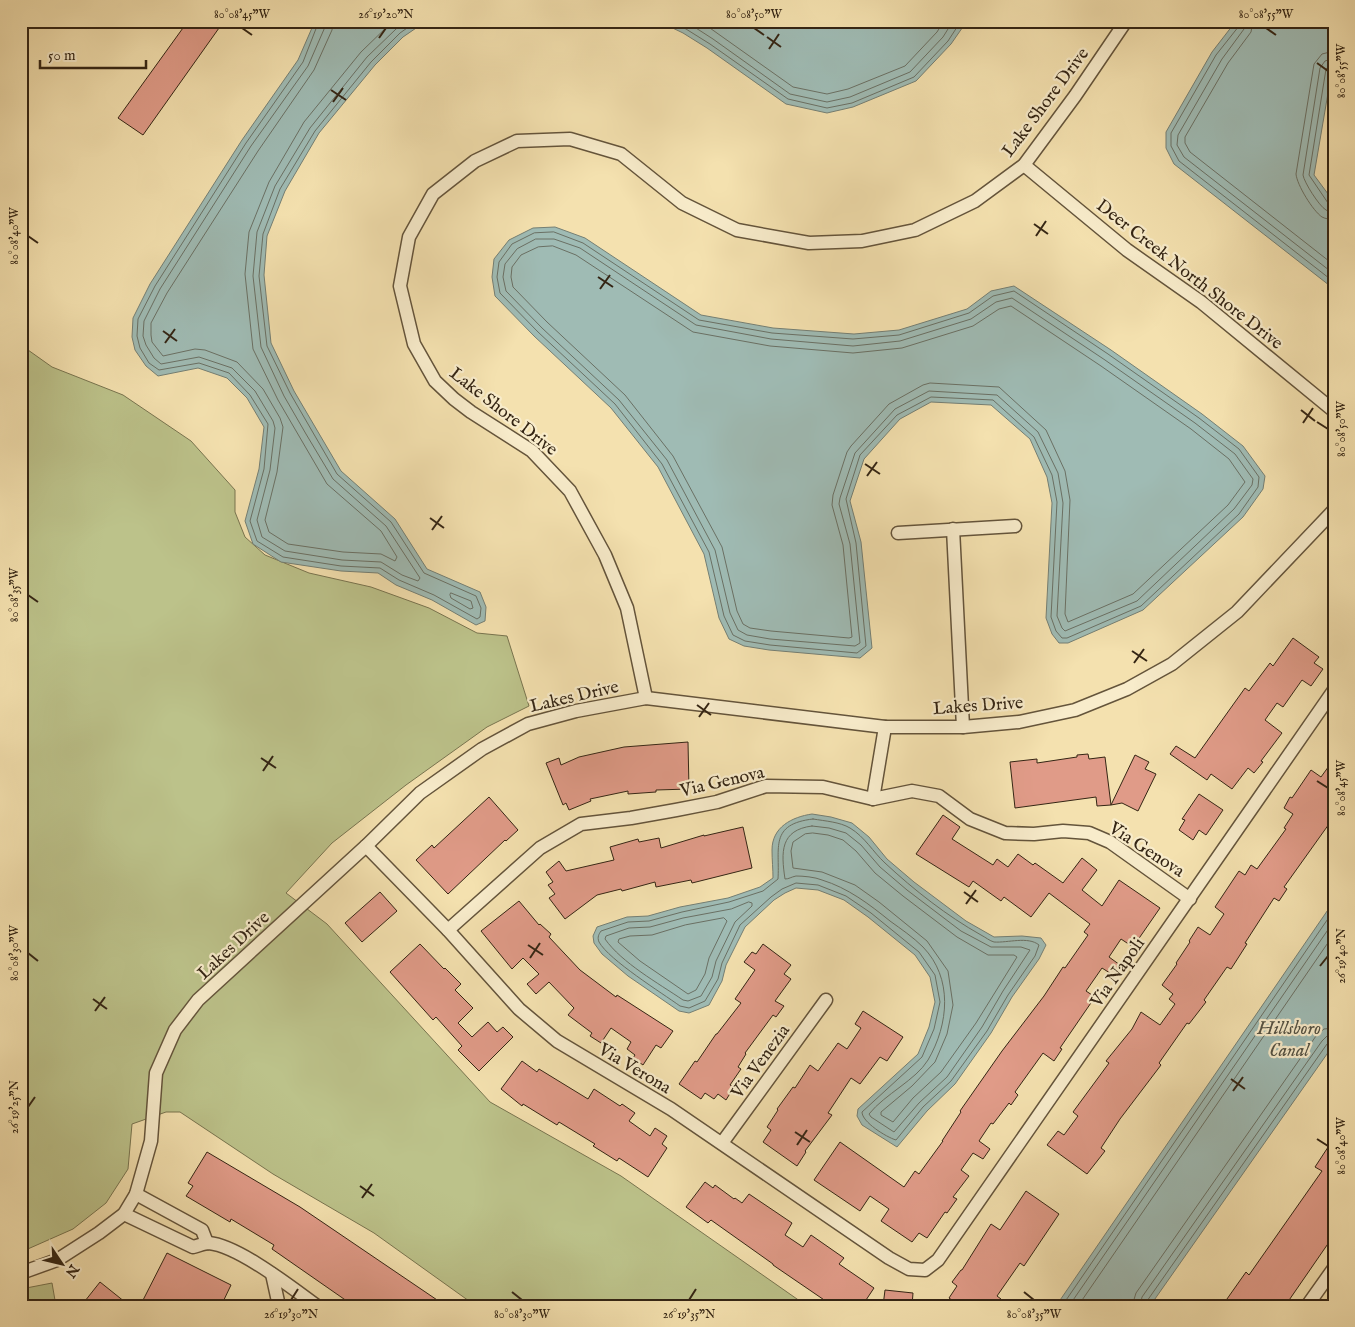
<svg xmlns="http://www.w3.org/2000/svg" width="1355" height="1327" font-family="'IM FELL English',serif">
  <rect width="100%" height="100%" fill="#f4e1af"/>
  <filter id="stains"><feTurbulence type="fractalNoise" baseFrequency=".004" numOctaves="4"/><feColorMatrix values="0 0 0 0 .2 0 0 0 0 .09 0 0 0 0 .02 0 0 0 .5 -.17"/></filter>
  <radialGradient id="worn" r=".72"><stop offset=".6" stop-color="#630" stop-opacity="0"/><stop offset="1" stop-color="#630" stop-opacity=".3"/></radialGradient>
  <!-- green -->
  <g fill="#bcc28a" stroke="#78744f">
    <polygon points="21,345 52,367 123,395 191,441 235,490 235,512 245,537 265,555 309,573 371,587 429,608 477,633 507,636 529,706 487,727 406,785 332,843 286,893 327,924 490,1102 621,1176 807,1306 476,1306 374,1233 273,1174 180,1112 166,1112 132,1124 128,1169 106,1203 73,1229 21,1252"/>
    <polygon points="52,1283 56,1306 21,1306 21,1289"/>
  </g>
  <!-- water -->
  <g fill="#9fbbb4" stroke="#747f74">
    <polygon points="315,21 430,21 422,24 403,37 375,65 319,133 285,191 267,236 264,275 271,343 294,391 341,471 395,519 427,569 480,592 486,607 485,621 476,625 432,600 396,585 378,573 341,571 281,562 253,544 245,521 259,469 264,427 247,398 227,378 198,368 158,376 146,366 135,350 132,337 133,318 150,284 242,140 298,60"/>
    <polygon points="658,21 967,21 951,44 916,81 853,107 827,113 786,104 707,48 683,33"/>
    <polygon points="1236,21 1334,21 1334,58 1314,175 1334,202 1334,289 1174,164 1166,148 1166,132 1212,52"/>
    <polygon points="555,227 585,238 701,315 773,328 854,334 899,330 967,309 991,291 1014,286 1111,350 1202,414 1243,446 1265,476 1263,489 1243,517 1143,610 1068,643 1059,643 1052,634 1046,618 1052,503 1047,477 1030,439 991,405 931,402 900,419 864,459 850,501 861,542 872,648 860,658 769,650 744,646 729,639 719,618 704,554 658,467 611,408 534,336 495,296 492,277 494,259 509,240 533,228"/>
    <path d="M 812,814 L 831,817 L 852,823 L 869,837 L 887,859 L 914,882 L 966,921 L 994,937 L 1022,936 L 1041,938 L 1046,945 L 1039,959 L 1012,997 L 991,1033 L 955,1084 L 927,1111 L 897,1147 L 862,1125 L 857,1116 L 858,1109 L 918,1054 L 929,1027 L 935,1002 L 930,977 L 915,955 L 868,917 L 844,900 L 818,890 L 796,888 L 785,893 L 774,900 L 745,927 L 726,965 L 722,981 L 709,1005 L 689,1013 L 679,1011 L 628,976 L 602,954 L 594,943 L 593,936 L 597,927 L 627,917 L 648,916 L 680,907 L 728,898 L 760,887 L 773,878 C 773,869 772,860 772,850 C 772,827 792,817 812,814 Z"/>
    <polygon points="1334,901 1334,1044 1150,1306 1056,1306"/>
  </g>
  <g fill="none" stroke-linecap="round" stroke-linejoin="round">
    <!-- shore -->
    <g stroke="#6a7064" stroke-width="1">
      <polyline points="319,21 303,62 246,143 155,286 138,319 137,336 140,348 149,363 159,370 199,363 229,373 250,395 268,424 264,469 250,521 257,541 283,557 341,566 380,568 399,580 434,595 477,619 480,617 481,608 476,596 424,573 391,522 337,474 290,393 267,346 259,276 263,234 280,189 315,131 371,62 400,33 417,21"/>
      <polyline points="325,21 325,27 308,66 251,146 160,289 144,321 143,336 146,345 154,358 161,364 199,357 232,368 255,391 273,421 275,428 270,470 257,520 262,537 285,551 342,560 381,562 402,575 418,581 420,578 386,526 333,479 306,434 284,396 261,347 253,276 257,232 275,186 310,128 367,57 396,29 406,21"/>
      <polyline points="333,21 332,30 314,70 258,151 167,293 151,323 151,335 152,342 163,356 195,349 205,350 237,362 263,389 280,418 283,427 277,472 265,520 269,532 288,544 343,552 381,554 395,561 397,557 381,531 327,484 278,400 253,349 245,274 249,232 269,182 304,122 361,52 393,21"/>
      <polyline points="670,21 686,29 710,44 788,99 827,108 852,103 914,77 948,41 961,21"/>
      <polyline points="685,21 713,39 790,94 827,102 850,97 910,72 943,37 953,21"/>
      <polyline points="700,21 793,87 827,94 848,89 905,66 937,32 944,21"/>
      <polyline points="1239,21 1239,26 1216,55 1171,133 1171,146 1179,161 1334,282"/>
      <polyline points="1246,21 1244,29 1222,59 1178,135 1177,145 1184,157 1334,274"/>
      <polyline points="1253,21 1251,32 1228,63 1185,137 1185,143 1190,152 1334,265"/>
      <path d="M 1334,51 L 1322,54 L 1314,64 L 1296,174 C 1297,185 1313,211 1322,217 C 1326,219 1329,219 1334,220"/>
      <path d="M 1334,58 L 1325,61 L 1320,68 L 1303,175 C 1304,182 1319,206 1326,210 C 1329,212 1330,212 1334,212"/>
      <polyline points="1334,65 1329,66 1326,69 1309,175 1328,203 1334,206"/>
      <polygon points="554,232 583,243 699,320 772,333 853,339 899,335 969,313 993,296 1014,291 1108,354 1199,418 1239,449 1259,477 1258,487 1239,514 1141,606 1067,638 1062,638 1056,631 1051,617 1057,502 1052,475 1034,437 993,400 931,397 897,415 860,455 846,499 856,543 866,646 857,653 770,645 745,641 733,635 724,616 709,552 662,464 615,404 538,332 500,293 497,277 499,262 512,244 534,233"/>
      <polygon points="536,239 554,239 580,248 696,325 771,339 853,346 900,341 971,319 996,302 1012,298 1105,360 1195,423 1235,454 1253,479 1252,485 1234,509 1137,601 1065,631 1062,628 1057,616 1063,503 1058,473 1038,432 997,395 929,391 895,409 855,453 840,498 839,504 850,544 860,643 855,646 770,639 747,635 738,630 730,613 715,550 667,460 619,400 542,328 506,291 503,277 505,264 517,249"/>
      <polygon points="553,246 576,255 693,332 770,346 853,353 902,348 973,326 999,309 1011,306 1101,366 1191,429 1229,459 1245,482 1228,505 1133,594 1068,622 1065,614 1070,500 1065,471 1046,430 999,387 930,383 923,385 889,404 851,446 847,452 833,495 832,505 843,545 852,637 849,638 771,631 750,628 743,624 737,611 722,547 673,456 625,395 547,322 513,287 511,277 512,267 521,255 538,247"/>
      <polygon points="451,593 471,601 473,608 470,609 451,598 450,595"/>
      <path d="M 813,819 C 825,821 840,822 850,828 C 865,837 873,852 885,863 C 914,890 947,916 981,935 C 985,937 990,941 994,942 C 1008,943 1028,936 1039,945 L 1035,956 L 1008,995 L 987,1031 L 951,1081 L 923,1107 L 896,1140 C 886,1137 862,1122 862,1112 L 922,1057 L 934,1029 L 940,1002 L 935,975 L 919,952 L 871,913 L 846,896 L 818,885 L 796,883 L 782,889 L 771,897 L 740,925 L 722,963 L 718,979 L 705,1001 L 689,1008 L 680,1006 C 662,993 609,960 599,942 C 597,937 599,934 601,931 L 628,922 L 649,921 L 682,912 L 729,902 L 763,891 L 778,879 C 780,848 769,824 813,819 Z"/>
      <path d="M 812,826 L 829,828 L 846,833 L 861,845 L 880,867 L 907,890 L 961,931 L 991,947 L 1021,947 L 1030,950 L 1003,991 L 982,1027 L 947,1077 L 919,1103 L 894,1132 L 871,1117 L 869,1114 C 885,1094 916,1080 928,1060 C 949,1024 953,978 923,947 C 913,937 901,929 890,921 C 869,904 848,888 822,880 C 815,877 803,876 796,876 C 791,877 789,879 785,879 C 781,852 780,830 812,826 Z"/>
      <polygon points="813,833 828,835 843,840 856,851 875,873 903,896 957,937 988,955 1014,955 1017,957 976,1023 941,1072 913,1098 893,1122 881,1115 881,1112 912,1086 935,1062 947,1034 953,1005 948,971 927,941 879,902 855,885 822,872 793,868 791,851 793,842 805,834"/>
      <path d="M 749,902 L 752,903 L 752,906 L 735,922 L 716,961 L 712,977 L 701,996 L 688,1001 L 683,1000 C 658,983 622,963 605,939 L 606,936 L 629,928 L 650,927 L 683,918 L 731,909 Z"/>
      <polygon points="724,918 727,921 709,958 705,974 696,990 688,994 640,961 618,942 619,939 630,936 652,935 685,925"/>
      <polyline points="1062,1306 1334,910"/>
      <polyline points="1069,1306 1334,921"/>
      <polyline points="1078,1306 1334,934"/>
      <polyline points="1132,1306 1136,1293 1316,1036 1324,1029 1334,1028"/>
      <polyline points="1140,1306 1142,1297 1322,1041 1327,1036 1334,1035"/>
      <polyline points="1146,1306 1147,1301 1327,1044 1334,1042"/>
    </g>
  </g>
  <!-- building -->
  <g fill="#e09b88" stroke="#342514">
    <polygon points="188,21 224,21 143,135 118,118"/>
    <polygon points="1293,638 1319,657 1314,663 1323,669 1311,686 1302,680 1283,707 1277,703 1265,720 1282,733 1261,761 1263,762 1254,773 1248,768 1232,789 1211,774 1207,780 1170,754 1176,746 1195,758 1245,688 1249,691 1270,663 1273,666"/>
    <polygon points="688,742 689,789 656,790 656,792 628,794 628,791 590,799 591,801 569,810 566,803 563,805 546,763 559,758 561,765 579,757 624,747"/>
    <polygon points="1088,754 1089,759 1105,757 1111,805 1097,806 1096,797 1015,808 1010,762 1037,759 1037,763 1077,757 1077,755"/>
    <polygon points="1135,755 1149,762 1145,769 1156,774 1138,811 1122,803 1111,805"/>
    <polygon points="1334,759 1334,817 1284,887 1287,889 1279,901 1274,898 1245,943 1247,944 1231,969 1227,967 1204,1000 1206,1002 1189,1024 1187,1023 1159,1063 1161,1065 1120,1119 1101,1148 1105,1151 1087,1174 1047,1145 1058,1131 1064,1135 1078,1116 1073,1112 1109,1063 1106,1061 1132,1029 1141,1012 1160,1025 1175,1004 1169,999 1173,994 1162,985 1177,964 1176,963 1190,942 1189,941 1198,927 1210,935 1224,914 1215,907 1239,871 1245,875 1251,865 1257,869 1286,829 1284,828 1293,814 1284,808 1290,797 1292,798 1311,770 1321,777"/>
    <polygon points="1199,794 1223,810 1206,835 1199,830 1193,840 1179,830 1185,820 1182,819"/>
    <polygon points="489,797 518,830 506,841 505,840 448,894 416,860 432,845 434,848"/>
    <polygon points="943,815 960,827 952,839 993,865 997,859 1008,867 1018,854 1033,865 1035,863 1063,883 1082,858 1097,870 1082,890 1102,906 1119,880 1160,908 1133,947 1121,939 1109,957 1120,965 1113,975 1102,968 1086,991 1095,997 1060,1048 1062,1049 1054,1061 1043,1053 1015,1092 1018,1095 1011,1105 1009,1103 993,1124 991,1123 979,1141 990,1149 983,1159 973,1153 961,1170 969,1176 953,1197 957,1199 947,1213 945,1212 927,1238 919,1233 912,1242 881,1221 889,1209 870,1196 860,1211 814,1180 840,1142 904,1187 915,1171 919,1174 943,1141 942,1141 961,1112 960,1111 1002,1051 1044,996 1063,967 1065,968 1088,935 1084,932 1090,924 1049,893 1031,917 1004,897 1001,901 973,881 969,887 916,854"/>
    <polygon points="743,827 752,868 692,883 691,880 656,887 655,882 622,891 621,889 597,895 565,919 549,898 555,894 548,885 553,882 546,872 559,861 566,871 614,860 610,847 638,839 639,842 659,838 661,848 704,835 704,836"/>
    <polygon points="380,892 397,911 362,942 345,923"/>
    <polygon points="519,901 539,925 540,924 551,934 549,937 580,970 616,997 617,995 673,1031 661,1048 656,1045 643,1065 633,1058 635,1055 627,1049 631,1042 611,1028 601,1043 590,1036 592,1033 568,1015 574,1008 549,982 536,994 527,984 539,974 523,958 512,969 481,931"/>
    <polygon points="420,944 444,969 445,968 461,984 455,990 473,1008 458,1023 472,1037 488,1022 497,1032 503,1027 513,1037 479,1071 458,1050 462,1046 436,1017 433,1020 390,972"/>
    <polygon points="763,944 791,965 784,974 791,979 775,1001 784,1006 776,1017 773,1015 745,1053 746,1054 738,1067 741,1069 730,1085 734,1087 726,1100 718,1094 714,1099 705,1093 701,1099 679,1084 695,1061 697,1062 716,1034 717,1034 741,1003 735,999 755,970 744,962 752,952 756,954"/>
    <polygon points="863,1011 903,1037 887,1061 880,1057 860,1084 851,1078 828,1113 832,1115 805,1151 806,1152 797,1166 763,1142 771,1130 767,1127 778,1110 777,1109 793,1087 795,1088 810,1065 818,1071 838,1043 847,1049 861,1028 855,1024"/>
    <polygon points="522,1061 537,1072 539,1069 588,1099 594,1089 620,1106 622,1104 635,1113 629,1121 650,1136 655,1128 667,1136 662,1144 667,1148 648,1177 619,1158 617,1161 593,1146 595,1144 559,1122 557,1125 523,1104 522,1106 501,1089"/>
    <polygon points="1334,1138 1334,1235 1285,1306 1222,1306 1246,1272 1249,1275 1322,1171 1315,1167"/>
    <polygon points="207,1152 300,1207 446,1306 354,1306 272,1249 274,1245 231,1219 230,1222 186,1196 193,1186 188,1183"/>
    <polygon points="705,1182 713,1188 715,1185 734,1199 735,1198 742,1203 749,1194 792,1223 785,1235 803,1247 811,1235 844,1258 839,1264 874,1288 862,1306 833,1306 773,1265 773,1264 711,1220 708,1223 686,1207"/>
    <polygon points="1026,1191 1059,1214 1024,1266 1020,1263 997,1296 1001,1299 996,1306 960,1306 949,1298 957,1286 952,1282 961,1270 962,1270 991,1224 1000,1230"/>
    <polygon points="167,1253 231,1285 221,1306 140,1306"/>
    <polygon points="100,1282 130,1306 81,1306"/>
    <polygon points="885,1290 913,1293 912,1306 883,1306"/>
  </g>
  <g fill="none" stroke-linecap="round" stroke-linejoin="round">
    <defs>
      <g id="street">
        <polyline points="1024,165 1127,250 1201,302 1334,411"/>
        <polyline points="953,529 963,727"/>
        <polyline points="898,533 1015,526"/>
        <polyline points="646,698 627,608 605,555 570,491 532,451 471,412 454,399 435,381 414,344 400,286 409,237 433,194 475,161 517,141 570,139 621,154 682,203 737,230 809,243 862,241 915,230 975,201 1024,165 1075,96 1126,21"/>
        <polyline points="873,799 885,727"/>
        <polyline points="366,846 448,930 519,1009 557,1041 671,1109 889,1258 909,1269 925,1270 938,1260 1334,690"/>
        <polyline points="448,930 540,848 581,824 631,818 676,810 717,802 766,786 823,787 873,799 912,791 939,796 970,819 1005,833 1034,834 1063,831 1089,833 1110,842 1190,899"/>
        <polyline points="722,1143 826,1000"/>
        <polyline points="136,1194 202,1230 207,1243"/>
        <path d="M 124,1214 L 193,1247 C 198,1246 204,1243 209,1243 C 239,1246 292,1288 317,1306"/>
        <polyline points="21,1273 57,1260 99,1233 124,1214 136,1194 151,1141 156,1073 175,1030 198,1000 366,846 420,793 482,749 528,724 576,711 646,698 885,727 963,727 1019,722 1075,710 1127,689 1172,664 1237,612 1334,510"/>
        <polyline points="272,1274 279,1306"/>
        <polyline points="1307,1306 1334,1268"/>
      </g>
    </defs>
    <!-- street casing -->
    <use href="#street" stroke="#64543b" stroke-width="15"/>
    <!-- street -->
    <use href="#street" stroke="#f8eccb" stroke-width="12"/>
  </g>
  <!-- ticks -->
  <path fill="none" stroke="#342514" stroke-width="2" d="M 242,28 L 252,35M 754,28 L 764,35M 1266,28 L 1276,35M 767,37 L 781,47M 379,38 L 386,28M 769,49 L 779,34M 1317,63 L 1328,71M 331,90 L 346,100M 333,102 L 343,88M 1034,224 L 1048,234M 28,236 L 38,243M 1036,236 L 1046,221M 598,277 L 613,287M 600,289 L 610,275M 163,331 L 177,341M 165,343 L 175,329M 1301,410 L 1315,421M 1317,422 L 1328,429M 1303,423 L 1313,408M 865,464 L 880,474M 867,476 L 877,462M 430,518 L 444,528M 432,530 L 442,516M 28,595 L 38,602M 1132,651 L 1147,661M 1134,663 L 1144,649M 697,705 L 711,715M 699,717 L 709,703M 261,758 L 276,768M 263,771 L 273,756M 1317,781 L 1328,788M 964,892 L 978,902M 966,904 L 976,890M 528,945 L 543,955M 28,953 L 38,961M 530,958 L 540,943M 1320,966 L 1328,956M 93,999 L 107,1009M 95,1011 L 105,997M 1231,1079 L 1245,1089M 1233,1091 L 1243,1077M 28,1107 L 35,1097M 795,1132 L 810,1142M 1317,1139 L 1328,1146M 797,1145 L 807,1130M 360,1186 L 374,1196M 362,1198 L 372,1184M 512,1292 L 522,1300M 1024,1292 L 1034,1300M 291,1300 L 298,1289M 689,1300 L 696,1289"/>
  <g text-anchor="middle" stroke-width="4.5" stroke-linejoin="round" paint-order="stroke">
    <!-- street labels -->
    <g font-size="18" fill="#342514" stroke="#f8eccb">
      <text transform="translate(1045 102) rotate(-53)" y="6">Lake Shore Drive</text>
      <text transform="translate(1190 274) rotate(38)" y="6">Deer Creek North Shore Drive</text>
      <text transform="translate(504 411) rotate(38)" y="6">Lake Shore Drive</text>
      <text transform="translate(574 696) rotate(-13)" y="6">Lakes Drive</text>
      <text transform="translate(978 705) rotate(-4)" y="6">Lakes Drive</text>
      <text transform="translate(722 781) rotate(-13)" y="6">Via Genova</text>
      <text transform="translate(1147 849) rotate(33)" y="6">Via Genova</text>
      <text transform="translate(233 945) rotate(-43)" y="6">Lakes Drive</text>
      <text transform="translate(1117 972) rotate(-55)" y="6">Via Napoli</text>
      <text transform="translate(760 1061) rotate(-54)" y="6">Via Venezia</text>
      <text transform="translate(635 1068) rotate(31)" y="6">Via Verona</text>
    </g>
    <!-- water labels -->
    <g font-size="19" font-style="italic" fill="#545244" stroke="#f8eccb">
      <text x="1289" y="1034">Hillsboro<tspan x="1289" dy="22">Canal</tspan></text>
    </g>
  </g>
  <!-- margin -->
  <rect width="1355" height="1327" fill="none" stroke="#f4e1af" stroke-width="55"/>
  <!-- north arrow -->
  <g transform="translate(62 1264) rotate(125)" stroke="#f8eccb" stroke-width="4" paint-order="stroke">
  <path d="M0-4L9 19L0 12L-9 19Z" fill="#342514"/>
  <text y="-8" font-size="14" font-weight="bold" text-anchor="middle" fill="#342514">N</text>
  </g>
  <!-- scale -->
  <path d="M40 60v8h106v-8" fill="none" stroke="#342514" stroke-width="2.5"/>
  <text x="48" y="60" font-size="15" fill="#342514" stroke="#f8eccb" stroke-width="4" paint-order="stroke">50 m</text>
  <rect x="28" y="28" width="1300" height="1272" fill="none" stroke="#342514" stroke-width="2"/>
  <g font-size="12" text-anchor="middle" fill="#342514">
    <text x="242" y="18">80°08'45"W</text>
    <text x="386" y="18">26°19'20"N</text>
    <text x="754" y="18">80°08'50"W</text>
    <text x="1266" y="18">80°08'55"W</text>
    <text transform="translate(1341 71) rotate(-90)" y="4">80°08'55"W</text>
    <text transform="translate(14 236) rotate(-90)" y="4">80°08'40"W</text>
    <text transform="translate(1341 429) rotate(-90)" y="4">80°08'50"W</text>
    <text transform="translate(14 595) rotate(-90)" y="4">80°08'35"W</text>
    <text transform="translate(1341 788) rotate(-90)" y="4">80°08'45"W</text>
    <text transform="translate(14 953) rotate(-90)" y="4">80°08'30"W</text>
    <text transform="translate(1341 956) rotate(-90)" y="4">26°19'40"N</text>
    <text transform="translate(14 1107) rotate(-90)" y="4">26°19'25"N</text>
    <text transform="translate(1341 1146) rotate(-90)" y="4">80°08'40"W</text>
    <text x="291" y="1318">26°19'30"N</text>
    <text x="522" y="1318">80°08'30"W</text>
    <text x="689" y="1318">26°19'35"N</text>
    <text x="1034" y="1318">80°08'35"W</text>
  </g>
  <rect width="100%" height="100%" filter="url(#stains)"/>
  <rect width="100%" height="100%" fill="url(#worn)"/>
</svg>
